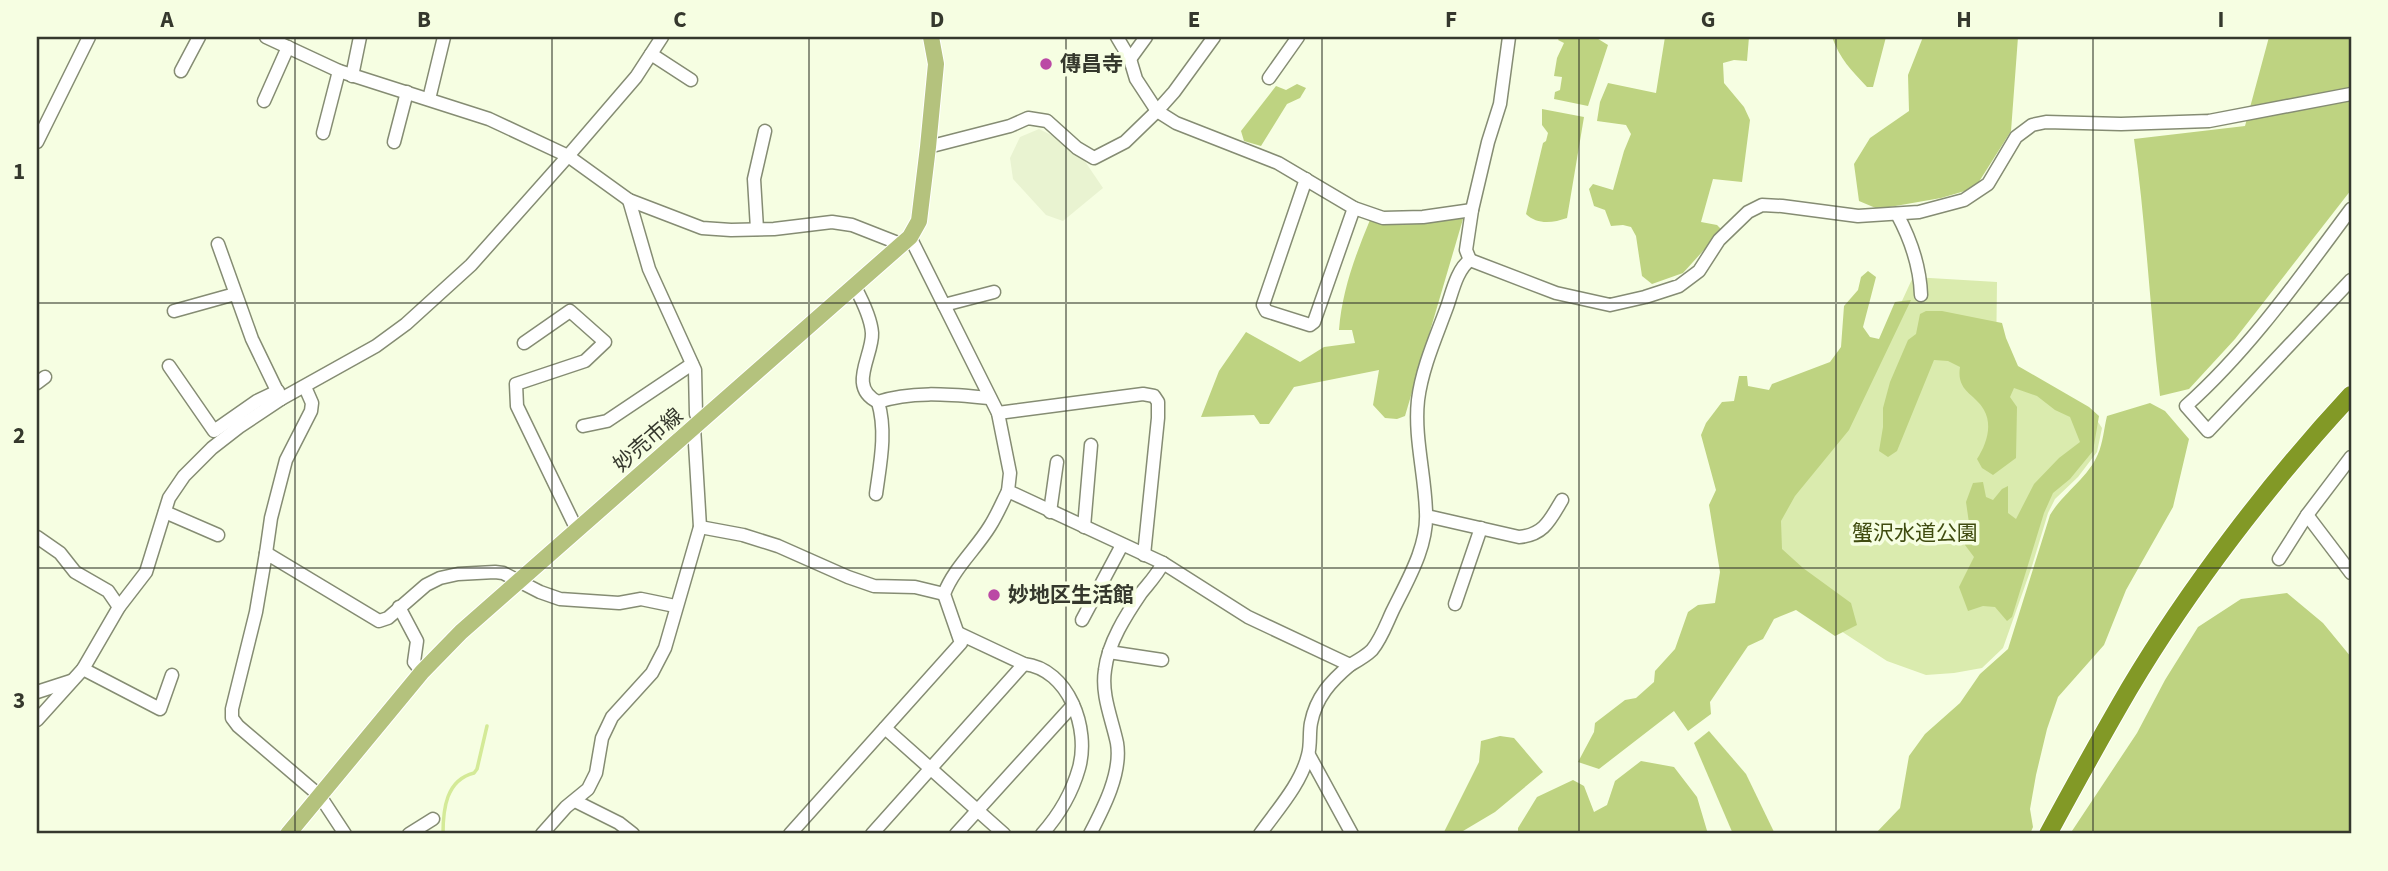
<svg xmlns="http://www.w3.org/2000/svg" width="2388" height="871" font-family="'Source Sans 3','Noto Sans JP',sans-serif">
  <rect width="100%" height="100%" fill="#f6fee2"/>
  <!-- built -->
  <polygon fill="#e9f3d1" points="1039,129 1057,138 1082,157 1103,188 1063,221 1046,215 1013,179 1010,158 1020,137"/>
  <!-- green -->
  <polygon fill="#daebae" points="1913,277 1997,282 1996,363 2092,413 2102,428 2097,452 2078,477 2055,499 2048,513 2032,566 2003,648 1982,668 1954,673 1926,675 1887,661 1844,633 1773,578 1765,534 1845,425"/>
  <!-- forest -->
  <g fill="#bed381">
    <polygon points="1560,37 1595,37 1608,45 1588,106 1554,99 1555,92 1560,90 1562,77 1554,76 1557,58 1564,43 1558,40"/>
    <polygon points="1665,37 1749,37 1747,61 1734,60 1723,63 1724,83 1744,107 1750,120 1742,182 1713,179 1701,222 1717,225 1722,230 1683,273 1652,284 1642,276 1636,236 1631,227 1623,225 1611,226 1605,210 1594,206 1589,189 1593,184 1613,190 1624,151 1631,134 1626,125 1597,121 1600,102 1608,83 1656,93"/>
    <path d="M 1832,37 L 1886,37 L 1873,87 L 1867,87 C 1851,70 1840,59 1832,37 Z"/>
    <polygon points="1923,37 2018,37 2011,131 1975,188 1941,198 1878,209 1859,201 1854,164 1870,138 1909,111 1908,75"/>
    <path d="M 2269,37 L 2351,37 L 2351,190 L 2235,339 L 2189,389 L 2160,396 C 2150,311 2146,224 2134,139 L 2245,126 Z"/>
    <polygon points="1297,84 1306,88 1300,98 1287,104 1261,146 1244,141 1241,131 1276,86 1286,90"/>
    <path d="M 1542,109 L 1584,117 L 1567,218 C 1553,223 1537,225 1526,214 L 1543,143 L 1546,141 L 1548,133 L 1542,125 Z"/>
    <path d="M 1463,219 L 1405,416 L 1397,419 L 1385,418 L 1373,405 L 1379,370 L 1294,387 L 1269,424 L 1260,424 L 1254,415 L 1201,417 L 1219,371 L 1246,332 L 1300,362 L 1324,347 L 1355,343 L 1352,330 L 1339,330 C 1342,291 1355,256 1370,220 Z"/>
    <polygon points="1868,271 1876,277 1863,327 1870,337 1879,339 1895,302 1911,300 1849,430 1795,496 1781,521 1782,549 1803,568 1851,603 1857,625 1835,636 1796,610 1774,619 1763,639 1748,646 1710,702 1711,714 1688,731 1674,711 1599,769 1578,762 1594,732 1595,723 1625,700 1636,698 1654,682 1655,671 1675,649 1688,612 1698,605 1715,603 1720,572 1709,505 1716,490 1701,435 1706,423 1722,402 1734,401 1739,376 1747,376 1748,386 1769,390 1772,384 1830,362 1841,347 1844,306 1858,290 1861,277"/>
    <path d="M 1926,311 L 1942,311 L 2002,323 L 2006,338 L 2018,366 L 2089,407 L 2099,416 L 2093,451 L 2070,479 L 2053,493 L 2044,513 L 2012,617 L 2007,621 L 1995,607 L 1983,606 L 1968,611 L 1959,587 L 1974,557 L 1965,545 L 1969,523 L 1966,502 L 1973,483 L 1983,482 L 1986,497 L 1993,500 L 2002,489 L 2008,486 L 2008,513 L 2016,519 L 2034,484 L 2059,458 L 2080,442 L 2070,417 L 2055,410 L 2037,396 L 2014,388 L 2010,397 L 2017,407 L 2016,458 L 1993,475 L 1982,468 L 1977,459 C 1986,445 1993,426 1984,410 C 1976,394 1956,392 1960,367 L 1948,361 L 1934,360 L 1897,451 L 1888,457 L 1879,451 L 1883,427 L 1883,408 L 1890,382 L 1908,340 L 1916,334 L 1920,314 Z"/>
    <path d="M 2150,403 L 2165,411 L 2189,439 L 2173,507 L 2126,590 L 2104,645 L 2058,697 L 2047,729 L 2036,775 L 2030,809 L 2033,827 L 2030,834 L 1875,834 L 1900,808 L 1909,756 L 1925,734 L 1960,703 L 1980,674 L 2008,649 L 2050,515 C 2063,493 2088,478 2098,454 C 2103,443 2104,428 2107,416 Z"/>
    <polygon points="2287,593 2323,623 2351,657 2351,834 2070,834 2137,733 2165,680 2198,627 2241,599"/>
    <polygon points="1709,731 1746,774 1775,834 1733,834 1694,743"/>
    <polygon points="1500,736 1514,738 1543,772 1495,812 1458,834 1443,834 1479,762 1481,741"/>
    <polygon points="1641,761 1674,767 1697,797 1708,834 1518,834 1518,828 1537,797 1573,780 1584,786 1594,812 1607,805 1615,781"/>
  </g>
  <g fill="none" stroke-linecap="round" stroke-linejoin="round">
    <!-- stream -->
    <path stroke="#d4ea97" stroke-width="3.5" d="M 443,834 C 443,809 446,780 474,773 L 477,769 L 487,726"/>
    <defs>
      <g id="minor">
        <polyline points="266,37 339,71 489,119 568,156 629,200 702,228 731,230 774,229 832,222 852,225 903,245"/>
        <polyline points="1117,37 1130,59 1136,79 1157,111 1176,123 1278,163 1354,208 1383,218 1423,217 1472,210"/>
        <polyline points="651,54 691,80"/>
        <polyline points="1130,59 1146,37"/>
        <polyline points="181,71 199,37"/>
        <polyline points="352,76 360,37"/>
        <polyline points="1269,78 1298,37"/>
        <polyline points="429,99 444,37"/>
        <polyline points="264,101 288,47"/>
        <polyline points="323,133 339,71"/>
        <polyline points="37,142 89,37"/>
        <polyline points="394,142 407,92"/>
        <polyline points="928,147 1010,126 1028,118 1047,121 1077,148 1094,158 1125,142 1157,111 1174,92 1214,37"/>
        <polyline points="1306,179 1263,305 1266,311 1310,325 1314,322 1354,208"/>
        <polyline points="629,200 649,269 695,370 696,414 701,422"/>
        <path d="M 2351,209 C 2300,277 2250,349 2186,406 L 2208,431 L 2351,280"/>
        <path d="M 1897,214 C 1910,238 1920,267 1921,295"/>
        <polyline points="757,229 754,179 765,131"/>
        <path d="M 910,237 L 998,413 L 1010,473 L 1008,491 L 1163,563 L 1248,617 L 1350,665 C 1331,681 1316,697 1311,723 C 1309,733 1311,745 1308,755 C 1301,784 1277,810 1260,834"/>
        <polyline points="218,244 252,339 281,399"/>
        <polyline points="1470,260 1556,293 1610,305 1645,297 1679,286 1699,271 1719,240 1748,212 1762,205 1782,206 1858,216 1919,212 1964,200 1988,184 2016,137 2032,125 2046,122 2121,124 2209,121 2351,94"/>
        <polyline points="1470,260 1466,250 1472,210 1488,142 1500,104 1509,37"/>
        <path d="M 855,287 C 862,300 871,318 872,333 C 873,356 847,387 878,402 C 913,390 954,395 990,398"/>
        <polyline points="944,305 994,292"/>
        <polyline points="174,311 235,294"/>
        <polyline points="524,343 570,311 605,342 585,361 516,384 517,406 577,530"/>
        <polyline points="169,366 214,431 257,401 278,391"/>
        <polyline points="37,383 45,377"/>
        <polyline points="998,413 1143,394 1154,396 1158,402 1158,418 1144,555"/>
        <polyline points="583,426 607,421 692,364"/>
        <path d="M 876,494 C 880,464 887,432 878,402"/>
        <polyline points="165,512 218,535"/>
        <polyline points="1050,512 1057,462"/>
        <polyline points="2307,515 2351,573"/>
        <path d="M 1427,516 L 1519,537 C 1544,535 1550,520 1562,500"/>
        <polyline points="700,527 743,535 778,546 848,577 874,586 915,587 944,594"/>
        <polyline points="1084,527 1091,445"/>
        <polyline points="37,537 60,553 75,572 108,591 119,607"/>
        <polyline points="266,553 271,518 286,460 311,411 312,403 305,387"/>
        <polyline points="2279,559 2307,515 2351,457"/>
        <polyline points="1455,604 1481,528"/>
        <polyline points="399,607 417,641 414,662 422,672"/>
        <polyline points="1082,620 1122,545"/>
        <path d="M 958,633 L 1024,664 C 1069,669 1090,729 1079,768 C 1072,793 1059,815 1042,834"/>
        <polyline points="1109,652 1162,660"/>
        <path d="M 1350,665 C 1357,661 1366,656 1372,650 C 1381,639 1386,625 1392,612 C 1407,581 1428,547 1426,512 C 1425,474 1414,437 1418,400 C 1422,368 1436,337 1447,307 C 1452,293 1457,269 1470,260"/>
        <polyline points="83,669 160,709 172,675"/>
        <polyline points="37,692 71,681"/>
        <polyline points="37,720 83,669 119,607 146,572 169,498 184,476 212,448 239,427 281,399 376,346 406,324 471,265 568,156 636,77 662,37"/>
        <polyline points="885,728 1004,834"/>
        <polyline points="1309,755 1352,834"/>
        <polyline points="575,801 619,823 633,834"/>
        <polyline points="345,834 320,796 238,726 232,718 232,709 256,612 266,553 379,621 388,618 426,585 440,578 458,574 495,572 503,573 540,592 560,599 619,603 641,599 675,606"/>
        <polyline points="409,834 433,819"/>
        <polyline points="542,834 566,807 588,789 596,773 602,738 612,717 652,673 665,648 700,527 694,427"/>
        <path d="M 790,834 L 961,643 L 944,594 C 954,568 976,549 990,526 C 997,515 1002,503 1008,491"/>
        <polyline points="872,834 1024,664"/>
        <polyline points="956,834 1073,705"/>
        <path d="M 1090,834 C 1103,809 1122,773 1117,743 C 1112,719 1101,695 1105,670 C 1108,643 1126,615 1141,593 C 1149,583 1157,575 1163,563"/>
      </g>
      <polyline id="major" points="288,834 422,672 461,632 910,237 919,221 928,147 936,64 931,37"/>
      <path id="highway" d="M 2048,834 C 2074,786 2101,737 2129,689 C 2189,588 2271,481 2351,395"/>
    </defs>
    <!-- minor casing -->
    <use href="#minor" stroke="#858c73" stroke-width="15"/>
    <!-- major casing -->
    <use href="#major" stroke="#fff" stroke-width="18"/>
    <!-- highway casing -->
    <use href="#highway" stroke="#fff" stroke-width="20"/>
    <!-- minor -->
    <use href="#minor" stroke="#fff" stroke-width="12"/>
    <!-- major -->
    <use href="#major" stroke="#b4c27d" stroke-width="16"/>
    <!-- highway -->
    <use href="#highway" stroke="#829926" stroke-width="18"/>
  </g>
  <!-- grid -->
  <path fill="none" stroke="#35382d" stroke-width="2" stroke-opacity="0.55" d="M 295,37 L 295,834M 552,37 L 552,834M 809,37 L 809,834M 1066,37 L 1066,834M 1322,37 L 1322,834M 1579,37 L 1579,834M 1836,37 L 1836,834M 2093,37 L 2093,834M 37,303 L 2351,303M 37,568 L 2351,568"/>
  <!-- markers -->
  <g fill="#bb49a5" stroke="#f6fee2" stroke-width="2.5">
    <circle cx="1046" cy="64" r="7"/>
    <circle cx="994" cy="595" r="7"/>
  </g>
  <g text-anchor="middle" stroke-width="7" stroke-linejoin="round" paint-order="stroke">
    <!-- poi labels -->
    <g font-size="21" font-weight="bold" fill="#35382d" stroke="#f6fee2" text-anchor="start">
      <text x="1060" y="71">傳昌寺</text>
      <text x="1008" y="602">妙地区生活館</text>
    </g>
    <!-- street labels -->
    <g font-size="21" fill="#35382d" stroke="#f6fee2">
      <text transform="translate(648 440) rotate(-41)" y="7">妙売市線</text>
    </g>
    <!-- park labels -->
    <g font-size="21" fill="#404c10" stroke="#f6fee2">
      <text x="1915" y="540">蟹沢水道公園</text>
    </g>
  </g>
  <!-- border -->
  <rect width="2388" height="871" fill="none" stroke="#f6fee2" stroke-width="77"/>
  <rect x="38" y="38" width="2312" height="794" fill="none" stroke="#35382d" stroke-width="2.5"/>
  <g font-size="23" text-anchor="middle" font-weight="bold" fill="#35382d">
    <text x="167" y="27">A</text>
    <text x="424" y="27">B</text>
    <text x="680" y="27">C</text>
    <text x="937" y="27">D</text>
    <text x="1194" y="27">E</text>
    <text x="1451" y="27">F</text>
    <text x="1708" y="27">G</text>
    <text x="1964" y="27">H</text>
    <text x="2221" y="27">I</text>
    <text x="19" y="179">1</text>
    <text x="19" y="443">2</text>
    <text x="19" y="708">3</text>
  </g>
</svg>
